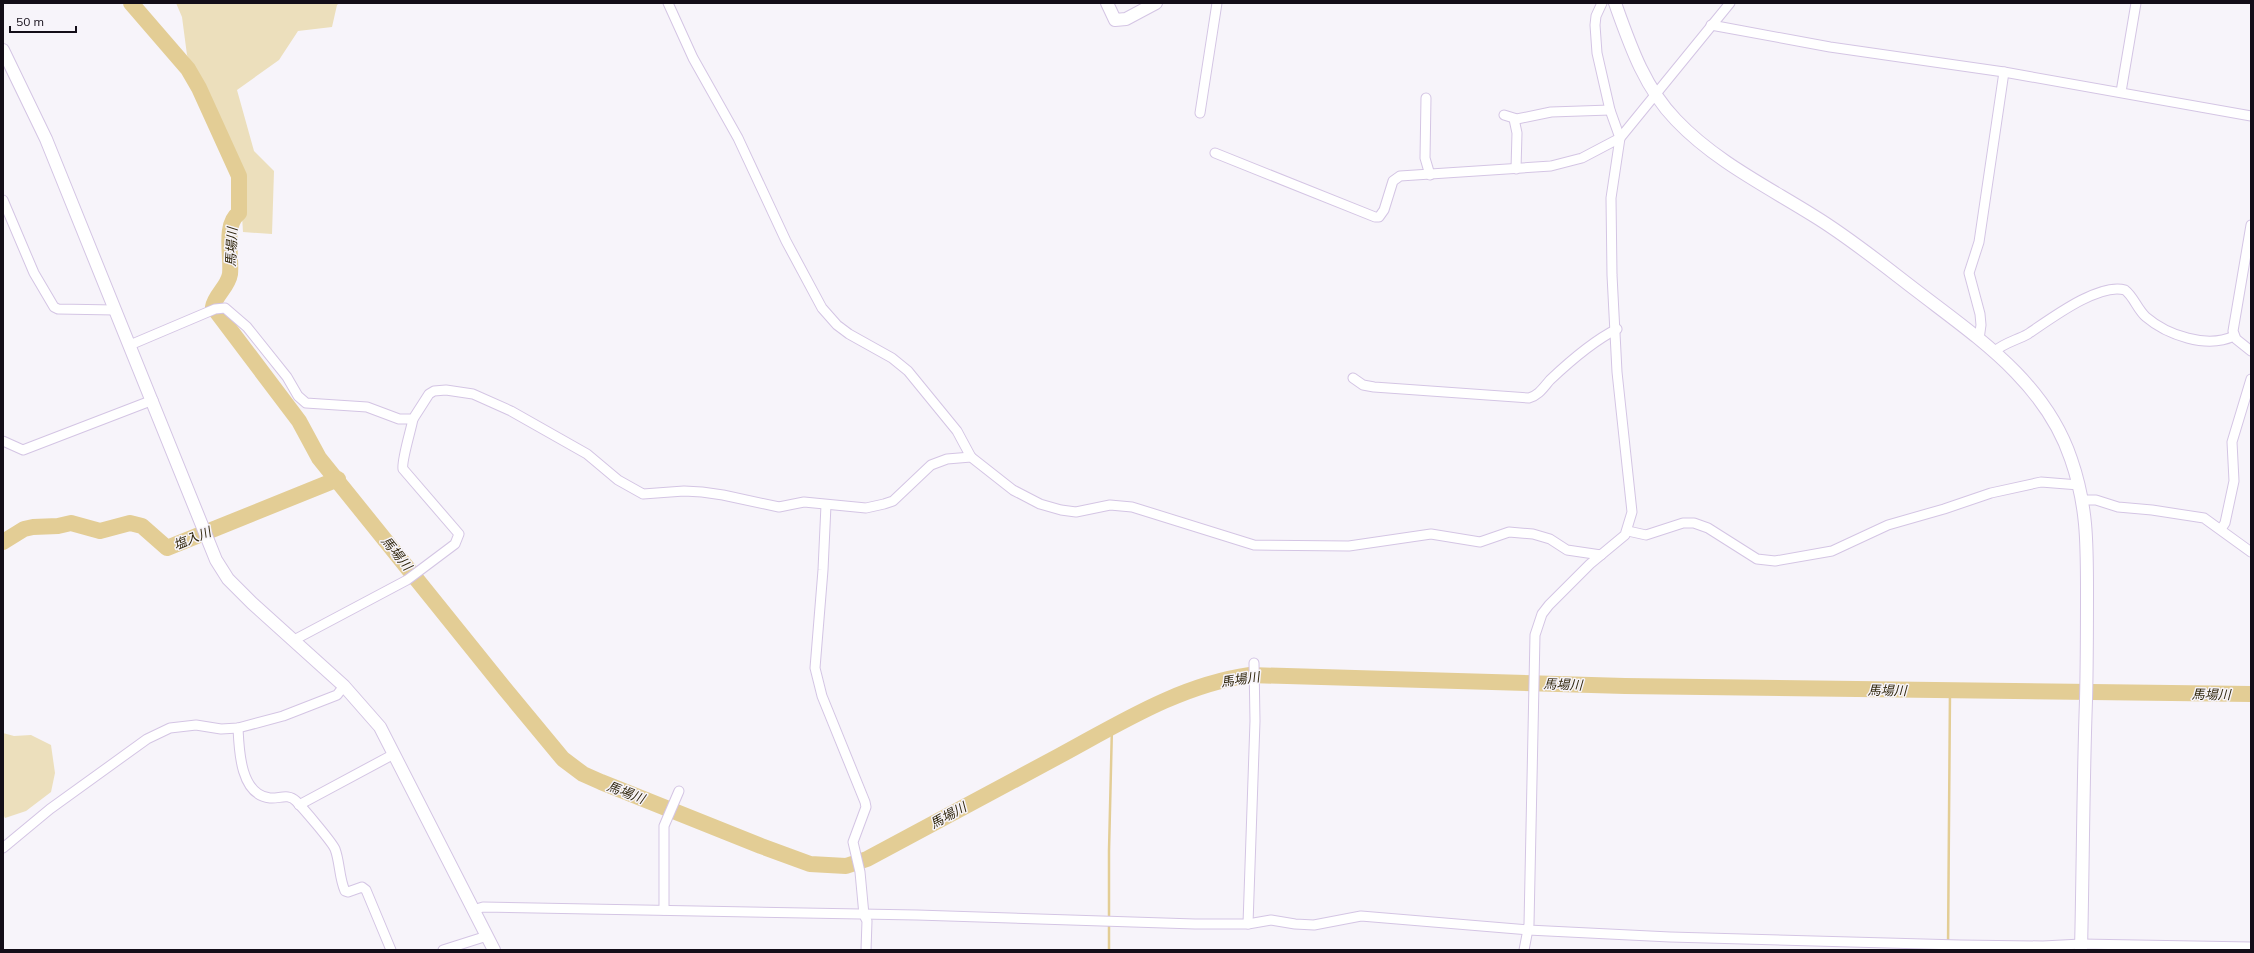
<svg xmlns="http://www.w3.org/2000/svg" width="2254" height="953" font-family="Mulish,'Noto Sans JP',sans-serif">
  <rect width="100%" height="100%" fill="#f7f4fa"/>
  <!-- green -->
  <g fill="#ecdfbc">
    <polygon points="176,3 340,3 337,5 332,27 298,31 279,60 237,90 254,151 274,171 272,234 243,232 239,168 213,103 187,55 182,17"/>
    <polygon points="3,733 14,736 31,735 51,745 55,773 51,792 26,811 5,818 3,814"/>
  </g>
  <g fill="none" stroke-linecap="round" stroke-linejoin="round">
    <!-- stream -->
    <g stroke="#e3cd95" stroke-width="2.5">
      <polyline points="1109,950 1109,851 1112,726"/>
      <polyline points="1948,950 1950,690"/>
    </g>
    <!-- river -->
    <g stroke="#e3cd95" stroke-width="16">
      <path d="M 131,3 L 188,69 L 199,88 L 239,176 L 239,213 C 223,225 232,256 230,274 C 228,287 215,295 213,307 L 299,421 L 319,458 L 505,689 L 563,759 L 583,774 L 601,782 L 761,846 L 810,864 L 846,866 L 867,859 C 931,825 995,790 1059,756 C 1120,723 1180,685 1250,675 L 1625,686 L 2251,694"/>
      <polyline points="3,542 24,529 33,527 58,526 71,523 100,531 130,523 142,526 167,548 338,479"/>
    </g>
    <defs>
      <g id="street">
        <polyline points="668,3 693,58 738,138 786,241 822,308 837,325 849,334 892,358 908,371 957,431 971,457"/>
        <polyline points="1711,25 1830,47 2004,72 2251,116"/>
        <polyline points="2121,92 2136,3"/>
        <polyline points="1426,98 1425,158 1430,175"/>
        <polyline points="1200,113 1217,3"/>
        <polyline points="1504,115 1517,119 1551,112 1610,110"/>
        <polyline points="1514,119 1517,133 1516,169"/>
        <polyline points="1215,153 1375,217 1379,217 1384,210 1393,181 1400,176 1551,166 1582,158 1620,138 1730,3"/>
        <polyline points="3,200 34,273 54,307 58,309 115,310"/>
        <polyline points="2251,225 2233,331 2236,339 2251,351"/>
        <polyline points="1979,339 1981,325 1980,314 1969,273 1979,242 2004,72"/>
        <polyline points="130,345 215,309 225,308 247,327 287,377 298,396 306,403 367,407 399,419 413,419 429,394 434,391 446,390 473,394 511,411 587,454 618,480 643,494 684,491 702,492 723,495 779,507 804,502 866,508 884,504 893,501 931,465 947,459 971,457 1013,490 1040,504 1061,510 1076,512 1110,505 1132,507 1254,545 1349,546 1431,534 1480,542 1509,532 1533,534 1550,539 1567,550 1601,555"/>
        <path d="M 1995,351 C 2004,343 2017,340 2028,334 C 2049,320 2099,282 2125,290 C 2134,297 2137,309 2146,317 C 2167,335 2207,349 2234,336"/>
        <path d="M 1353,378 L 1363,385 L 1374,387 L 1529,398 C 1539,395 1543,388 1550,380 C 1569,362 1593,341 1617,329"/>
        <polyline points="3,441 23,450 153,400"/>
        <polyline points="2083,500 2096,500 2118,507 2152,510 2204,518 2251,552"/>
        <polyline points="826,505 823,570 815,668 822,696 865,802 866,807 853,842 860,872 864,915 867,921 866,950"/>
        <polyline points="2221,529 2225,523 2234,481 2232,442 2251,379"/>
        <polyline points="1628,531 1646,535 1683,523 1694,523 1708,528 1757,559 1775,561 1832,551 1888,525 1944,509 1991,493 2041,482 2079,485"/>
        <path d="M 294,640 L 407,580 L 455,544 L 459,534 L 403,469 C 401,462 411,430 413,419"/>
        <path d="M 238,728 C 239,749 240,795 270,798 C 279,799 288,793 296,801 C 303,808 332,842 335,849 C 340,862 339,878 345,891 L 348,892 L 362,887 L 366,890 L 391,950"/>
        <polyline points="299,805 394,754"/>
        <polyline points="3,848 50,809 147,739 170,728 196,725 221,729 238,728 283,716 337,695 344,686"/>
        <polyline points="473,910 483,907 917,915 1195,924 1248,924 1271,920 1295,924 1314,925 1361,916 1528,930 1670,937 1960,945 2043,946 2081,944 2251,947"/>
        <polyline points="664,910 664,826 679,791"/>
        <polyline points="1248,924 1255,721 1254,663"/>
        <polyline points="443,950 487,936"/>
        <polyline points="1524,950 1529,924 1535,635 1542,614 1549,605 1590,564 1625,535 1632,512 1617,372 1612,275 1611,198 1620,138 1610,110 1597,53 1595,25 1596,16 1602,3"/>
      </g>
      <g id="secondary">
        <polyline points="1107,3 1115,20 1126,19 1156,3"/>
        <path d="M 1615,3 C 1630,45 1644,87 1676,120 C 1715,161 1766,186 1814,216 C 1850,238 1883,265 1917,291 C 1978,338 2045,382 2071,459 C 2087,505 2087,542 2087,590 C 2087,627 2087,664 2086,700 C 2083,784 2083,867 2081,950"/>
        <polyline points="3,50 46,139 216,560 228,579 252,603 344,686 380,727 494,950"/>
      </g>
    </defs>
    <!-- street casing -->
    <use href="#street" stroke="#d4c5e4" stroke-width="11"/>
    <!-- secondary casing -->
    <use href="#secondary" stroke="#d4c5e4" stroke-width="14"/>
    <!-- street -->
    <use href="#street" stroke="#fff" stroke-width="9"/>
    <!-- secondary -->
    <use href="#secondary" stroke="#fff" stroke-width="12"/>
  </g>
  <g text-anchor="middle" stroke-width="3" stroke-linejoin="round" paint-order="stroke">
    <!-- water labels -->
    <g font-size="13" font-style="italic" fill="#32280e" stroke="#f7f4fa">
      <text transform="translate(231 247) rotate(-87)" y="5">馬場川</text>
      <text transform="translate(192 538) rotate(-22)" y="5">塩入川</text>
      <text transform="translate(397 553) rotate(51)" y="5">馬場川</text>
      <text transform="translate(1240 679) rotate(-8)" y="5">馬場川</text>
      <text transform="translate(1563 684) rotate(2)" y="5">馬場川</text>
      <text transform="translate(1887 690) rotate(1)" y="5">馬場川</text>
      <text transform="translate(2211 694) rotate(1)" y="5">馬場川</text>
      <text transform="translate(626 792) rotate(21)" y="5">馬場川</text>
      <text transform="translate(948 815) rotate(-29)" y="5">馬場川</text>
    </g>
  </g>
  <!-- border -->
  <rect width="2254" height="953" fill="none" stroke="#130d18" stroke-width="8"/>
  <!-- scale -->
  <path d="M10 26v6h66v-6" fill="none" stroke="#130d18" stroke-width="2"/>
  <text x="16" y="26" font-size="12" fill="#130d18" stroke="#f7f4fa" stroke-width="3" paint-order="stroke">50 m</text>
</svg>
